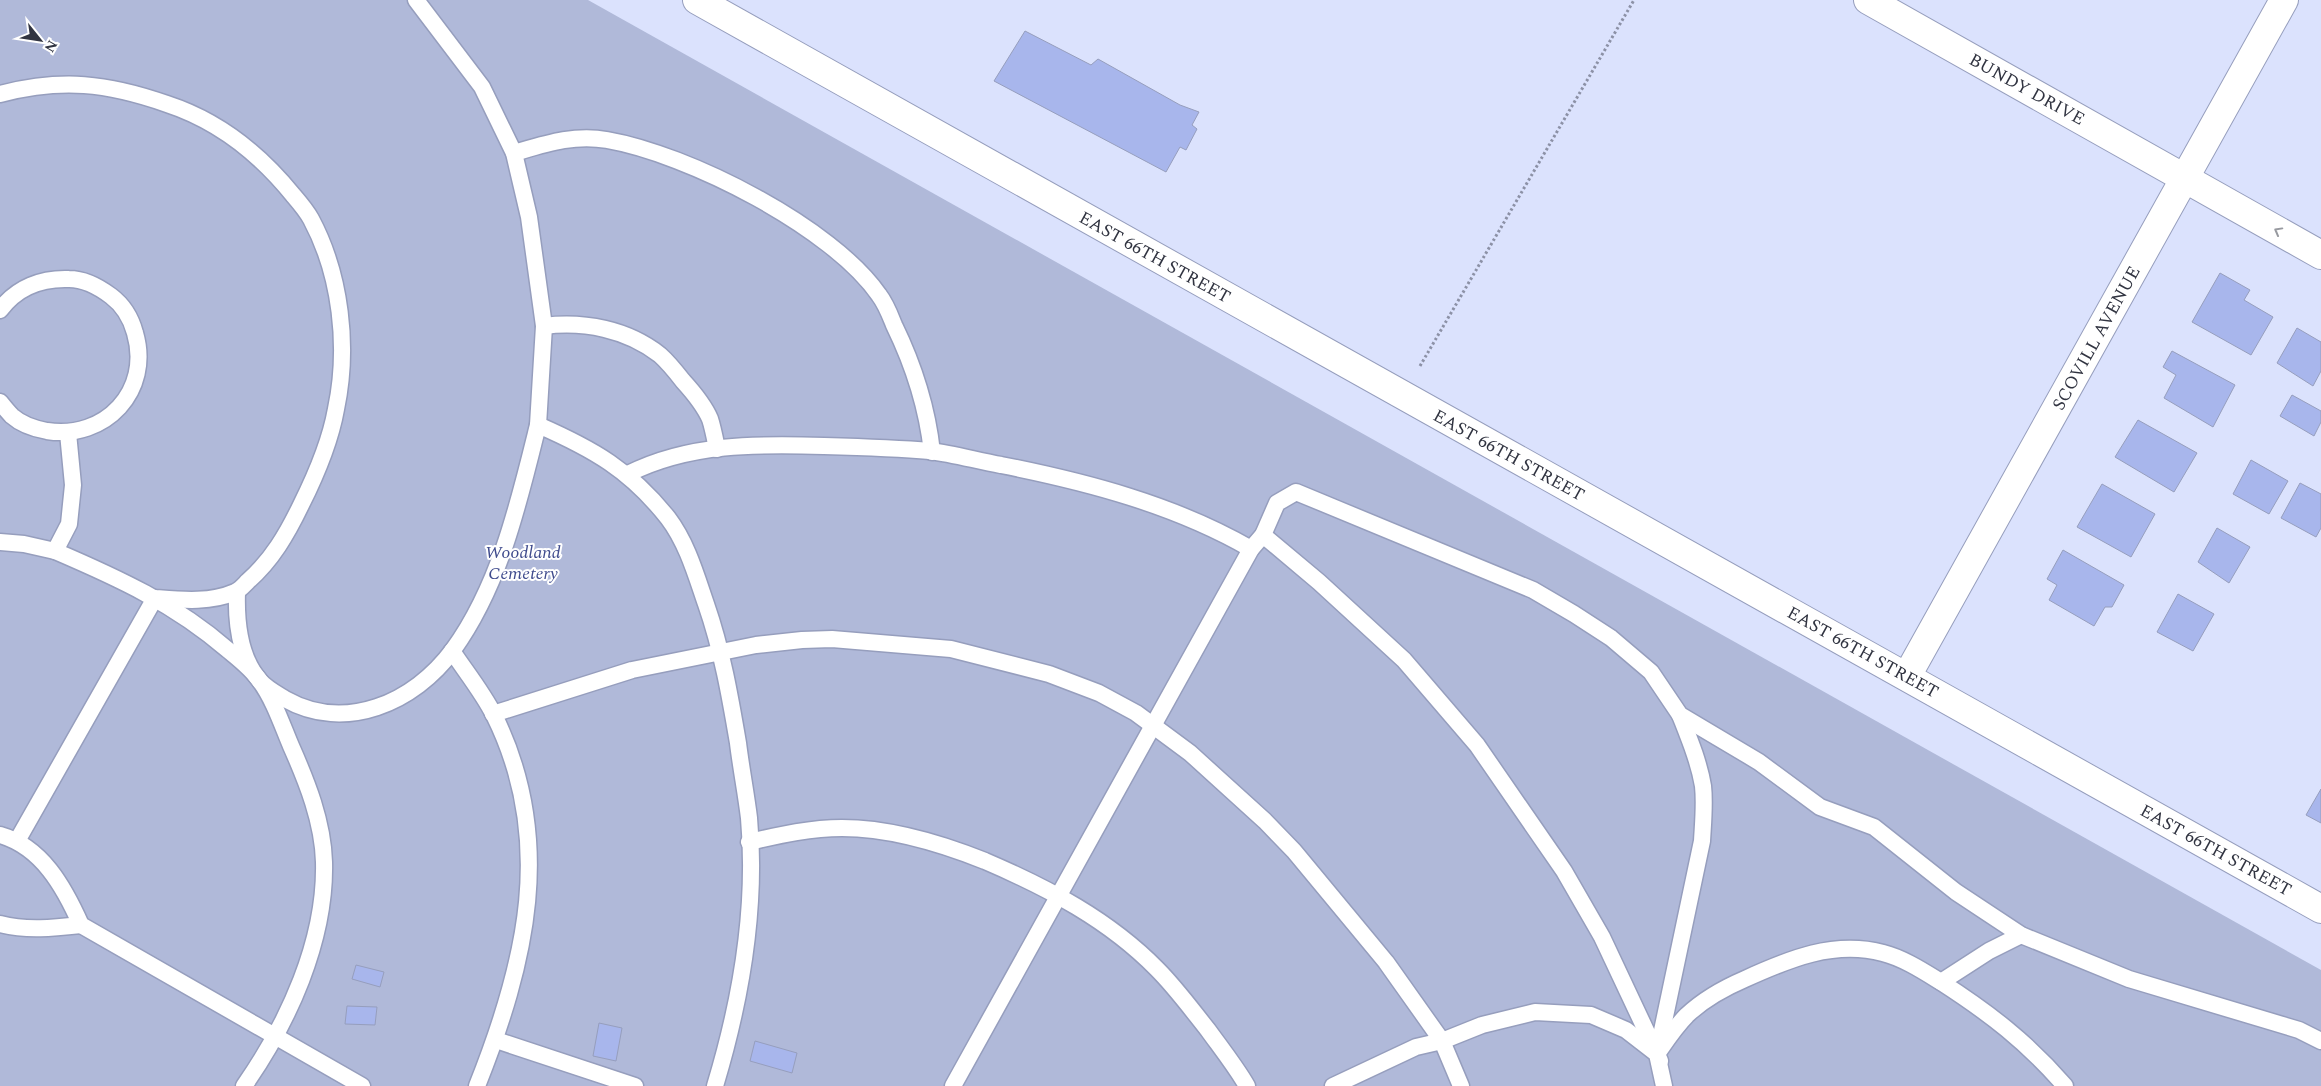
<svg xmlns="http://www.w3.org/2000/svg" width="2321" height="1086" font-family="Spectral,serif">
  <rect width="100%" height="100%" fill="#dbe2fd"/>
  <!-- green -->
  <polygon fill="#b0b9d9" points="0,0 588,0 2321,970 2321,1086 0,1086"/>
  <!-- building -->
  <g fill="#a8b6ec" stroke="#969ebd">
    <polygon points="1025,31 1091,65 1098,59 1180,105 1199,112 1192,125 1197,129 1186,150 1180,147 1166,172 994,81"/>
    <polygon points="2220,273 2250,290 2244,300 2273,317 2251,355 2192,322"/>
    <polygon points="2297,328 2321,342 2321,371 2313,386 2277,363"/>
    <polygon points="2172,351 2235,385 2213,427 2164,398 2176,375 2163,367"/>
    <polygon points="2292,395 2321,411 2321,422 2314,436 2280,416"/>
    <polygon points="2138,420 2197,453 2174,492 2115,457"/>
    <polygon points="2251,460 2288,481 2269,514 2233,494"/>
    <polygon points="2300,483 2321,494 2321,528 2316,537 2281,518"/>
    <polygon points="2102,484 2155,514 2131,557 2077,527"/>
    <polygon points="2217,528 2250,547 2229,583 2198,562"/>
    <polygon points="2063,550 2124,585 2112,607 2105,607 2094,626 2049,600 2057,585 2047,579"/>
    <polygon points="2178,594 2214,614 2193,651 2157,632"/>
    <polygon points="2321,789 2321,823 2306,815"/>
    <polygon points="356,965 384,972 380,987 352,979"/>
    <polygon points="347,1006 377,1007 375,1025 345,1024"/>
    <polygon points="599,1023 622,1028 616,1061 593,1056"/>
    <polygon points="755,1041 797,1053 792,1073 750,1061"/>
  </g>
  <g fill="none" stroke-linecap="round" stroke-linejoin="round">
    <defs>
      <g id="service">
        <polyline points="416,0 482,87 514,153 529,217 544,326 538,425"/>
        <path d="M 0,94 C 62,78 107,83 167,104 C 219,121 259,153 293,195 C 299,202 306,210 311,219 C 341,275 349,347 336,409 C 330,443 316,475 301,505 C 287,534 272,560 248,581 C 244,585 240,590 235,592 C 210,603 181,600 155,598 L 17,841"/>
        <path d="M 514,153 C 545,144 574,134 607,140 C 688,154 832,227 879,295 C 886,304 890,315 894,325 C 914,366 927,406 932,452"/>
        <path d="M 0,310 C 17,287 42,278 69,279 C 85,279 99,287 111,296 C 123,305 131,318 135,333 C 152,391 105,440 47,431 C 36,429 21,424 12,416 C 8,412 4,407 0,402"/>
        <path d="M 544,326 C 584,321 627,329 660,355 C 669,363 676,372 683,381 C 693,392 704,405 710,419 C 713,428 715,439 717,449"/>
        <path d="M 68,433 L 73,485 L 69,524 L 55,551 C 118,578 175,604 228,650 C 239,659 252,669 260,681 C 274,700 282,725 291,746 C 307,782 323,822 324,862 C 326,941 288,1023 244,1086"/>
        <path d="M 628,474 C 689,443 758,444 824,446 C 860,447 895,448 930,451 C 954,454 978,461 1001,465 C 1087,482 1175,505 1251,549"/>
        <polyline points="1263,535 1319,582 1404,660 1477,745 1564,871 1602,937 1657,1054"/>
        <polyline points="0,542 24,544 55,551"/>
        <path d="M 237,592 C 236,622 239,657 260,681 C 266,688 277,694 285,699 C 345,733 414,703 453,650 C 500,585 519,502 538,425 C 593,449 630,470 668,518 C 687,543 696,575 706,604 C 722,650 730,696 738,743 C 741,768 746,793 749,818 C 757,908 741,1000 715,1086"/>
        <path d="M 452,651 C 466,672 483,693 494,715 C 556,840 526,963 477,1086"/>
        <polyline points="493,714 632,670 756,645 802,640 832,639 951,649 1049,674 1099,693 1136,713 1190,753 1265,821 1294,851 1386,962 1442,1041 1461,1086"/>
        <path d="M 0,835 C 42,847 64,887 81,925 L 362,1086"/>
        <path d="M 749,842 C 780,835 810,828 842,828 C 891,828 940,843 985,861 C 1048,888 1109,920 1157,969 C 1176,988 1192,1010 1208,1030 C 1221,1048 1236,1067 1247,1086"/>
        <path d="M 0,924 C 26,931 54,928 81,925"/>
        <path d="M 2021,935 L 1989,951 L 1941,982 C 1989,1013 2027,1042 2065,1086"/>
        <polyline points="496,1040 635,1086"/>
        <path d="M 1659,1045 L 1702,841 C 1703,823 1705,804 1703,786 C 1699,762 1689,738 1680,715"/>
        <path d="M 1660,1061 L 1657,1054 C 1666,1041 1675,1027 1687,1015 C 1703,1000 1724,988 1745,979 C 1789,959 1834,940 1883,953 C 1903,958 1923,971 1941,982"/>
        <polyline points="953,1086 1251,549 1263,535 1277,503 1296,492 1533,590 1574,614 1611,638 1651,672 1680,715 1759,762 1820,807 1874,827 1956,892 2021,935 2129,979 2299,1030 2321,1041"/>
        <polyline points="1333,1086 1416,1047 1442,1041 1482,1025 1535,1012 1591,1015 1626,1030 1657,1054 1664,1086"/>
      </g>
      <g id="minor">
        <polyline points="697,0 2321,909"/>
        <polyline points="1868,0 2321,255"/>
        <polyline points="1907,676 2284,0"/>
      </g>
    </defs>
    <!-- service casing -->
    <use href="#service" stroke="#969ebd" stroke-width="19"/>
    <!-- minor casing -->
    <use href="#minor" stroke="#969ebd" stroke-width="30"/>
    <!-- path -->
    <polyline stroke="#8c91a6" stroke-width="3" stroke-dasharray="2.5 2.5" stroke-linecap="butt" points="1420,366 1634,0"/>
    <!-- service -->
    <use href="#service" stroke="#fff" stroke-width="16"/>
    <!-- minor -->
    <use href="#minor" stroke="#fff" stroke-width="28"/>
  </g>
  <!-- one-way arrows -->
  <defs><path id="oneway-chevron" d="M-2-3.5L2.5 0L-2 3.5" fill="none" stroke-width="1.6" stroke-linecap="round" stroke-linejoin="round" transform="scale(1.25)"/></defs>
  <use stroke="#989aa0" href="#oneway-chevron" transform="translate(2278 231) rotate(-151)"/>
  <g text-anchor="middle" stroke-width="4" stroke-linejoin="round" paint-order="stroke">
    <!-- street labels -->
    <g font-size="18" fill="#313441" stroke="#fff">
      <text transform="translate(2027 89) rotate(29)" y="6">BUNDY DRIVE</text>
      <text transform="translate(1155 257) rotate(29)" y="6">EAST 66TH STREET</text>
      <text transform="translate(2096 338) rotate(-61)" y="6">SCOVILL AVENUE</text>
      <text transform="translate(1509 455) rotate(29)" y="6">EAST 66TH STREET</text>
      <text transform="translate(1863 652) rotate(29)" y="6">EAST 66TH STREET</text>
      <text transform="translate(2216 850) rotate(29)" y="6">EAST 66TH STREET</text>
    </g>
    <!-- park labels -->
    <g font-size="18" font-style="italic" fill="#3f4b8d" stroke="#fff">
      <text x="523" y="558">Woodland<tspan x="523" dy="21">Cemetery</tspan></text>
    </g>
  </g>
  <!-- north arrow -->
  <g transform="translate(40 40) rotate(120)" stroke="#ffffff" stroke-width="4" paint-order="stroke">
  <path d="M0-4L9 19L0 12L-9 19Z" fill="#313441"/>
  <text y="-8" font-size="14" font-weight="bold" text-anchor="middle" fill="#313441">N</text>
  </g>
</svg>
